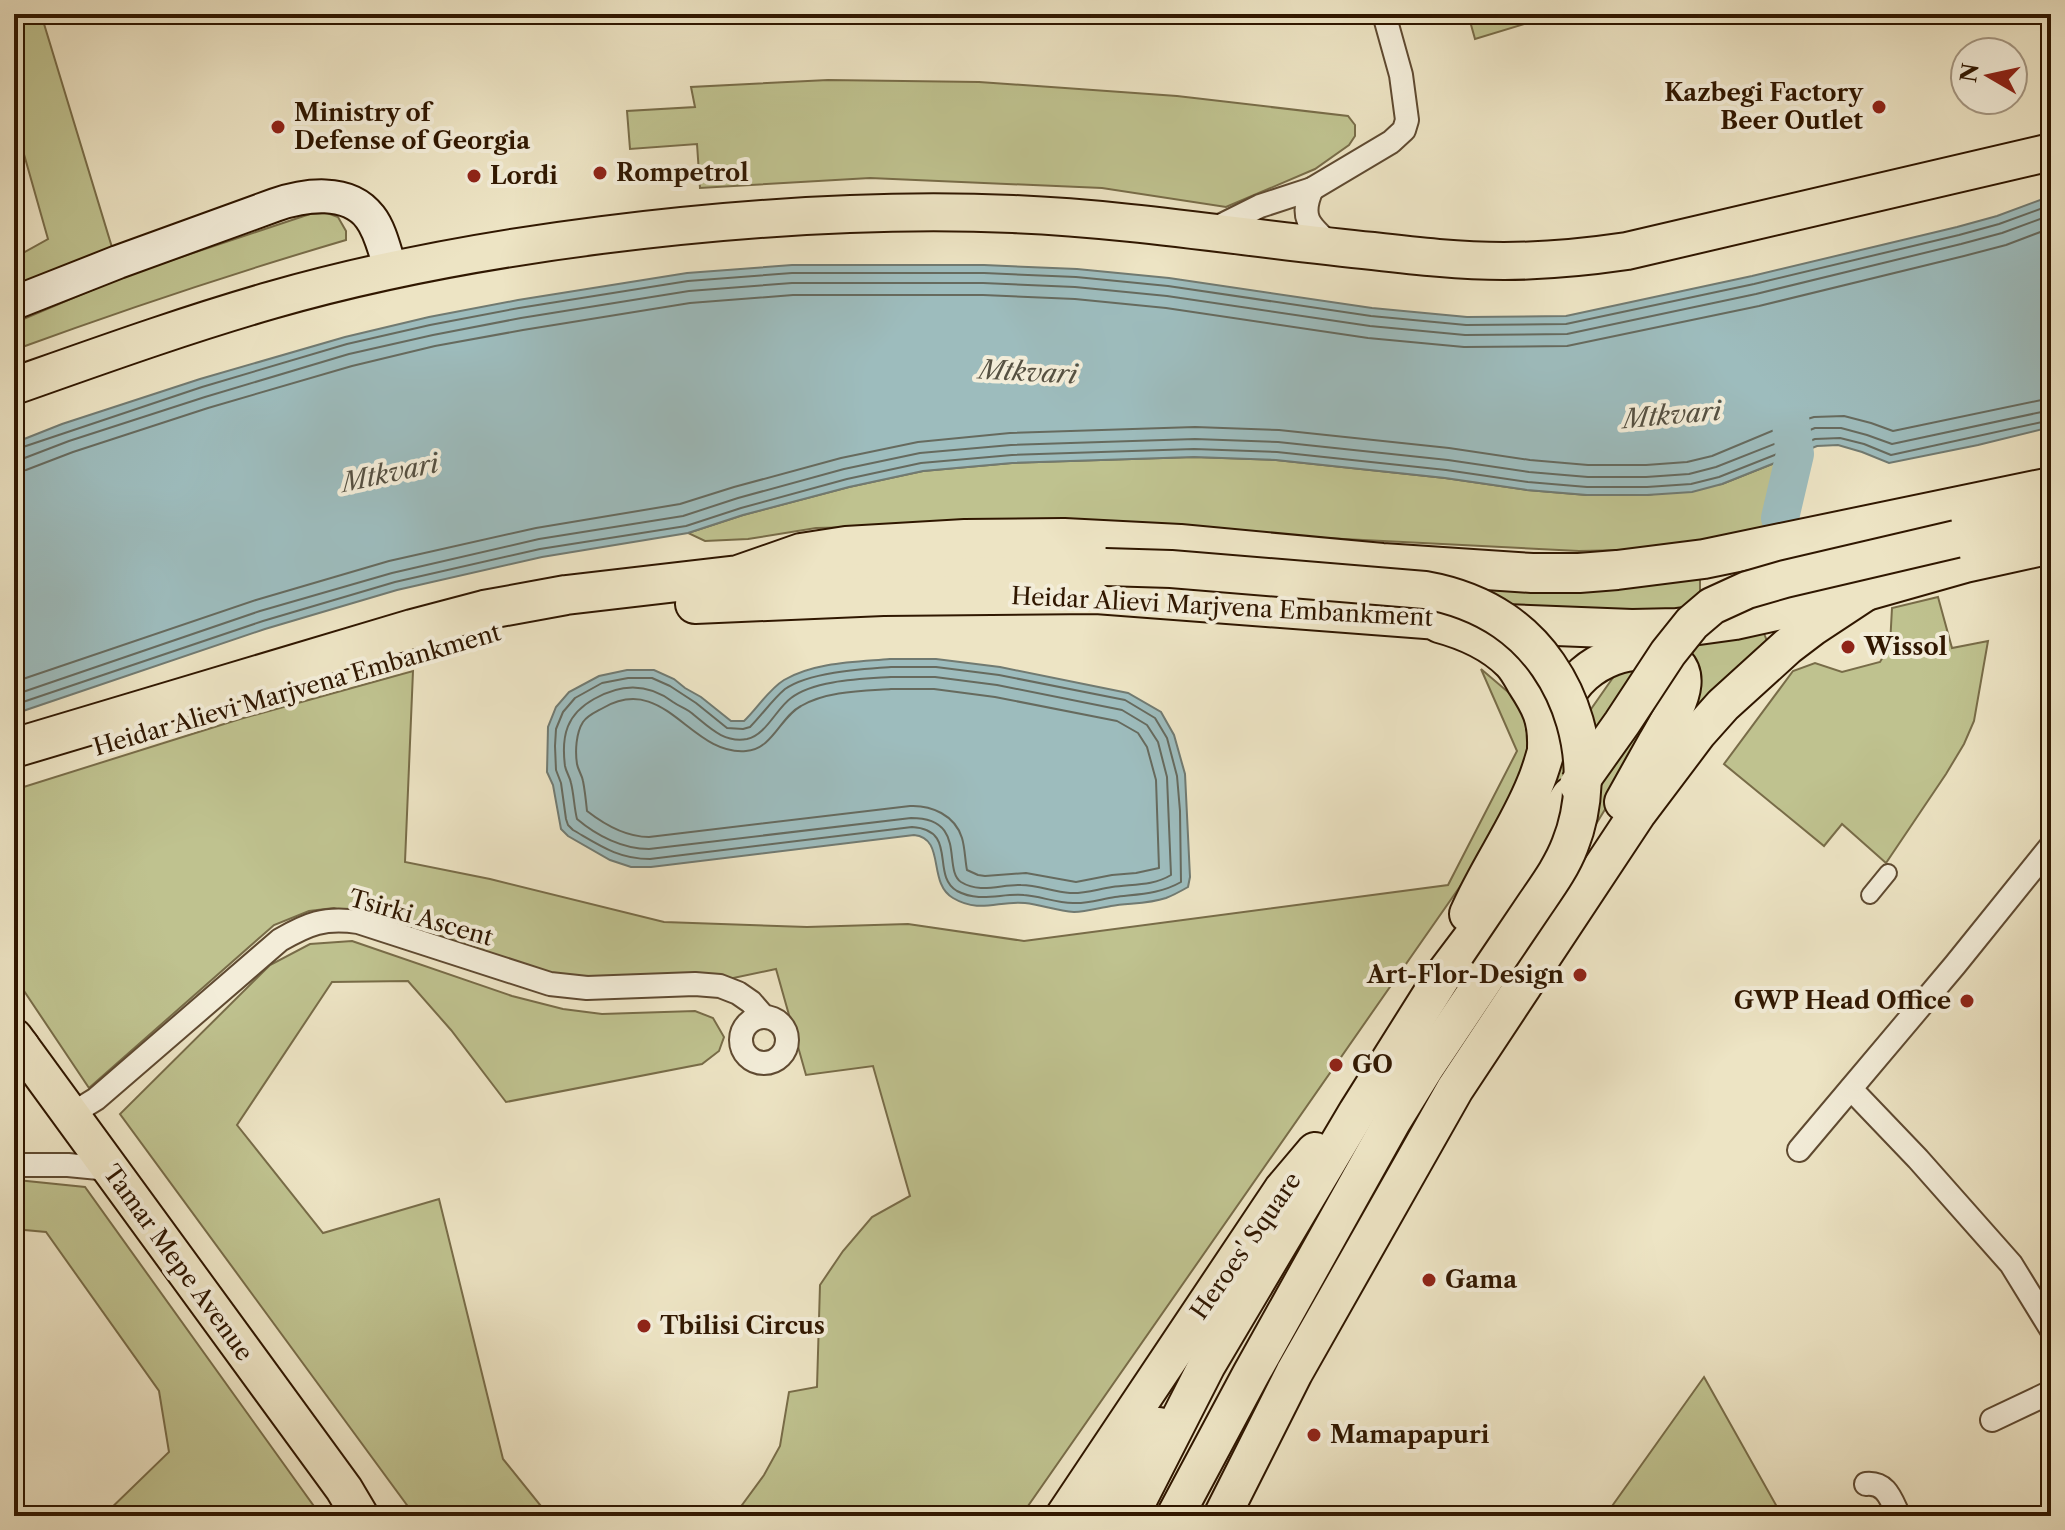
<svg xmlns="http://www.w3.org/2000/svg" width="2065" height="1530" font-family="'Libre Caslon Text',serif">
  <rect width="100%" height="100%" fill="#ede4c4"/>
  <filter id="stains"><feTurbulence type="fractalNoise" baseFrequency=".0025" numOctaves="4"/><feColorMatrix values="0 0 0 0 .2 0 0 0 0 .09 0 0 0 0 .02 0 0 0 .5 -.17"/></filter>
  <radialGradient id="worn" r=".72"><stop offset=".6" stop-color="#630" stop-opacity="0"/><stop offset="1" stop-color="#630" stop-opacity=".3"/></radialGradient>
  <!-- green -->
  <g fill="#bfc28f" stroke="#786c48" stroke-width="2">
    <polygon points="14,14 41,14 114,254 14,294 14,258 48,239 14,119"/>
    <polygon points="1468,14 1539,14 1541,19 1475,39"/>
    <polygon points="828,80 979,82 1177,96 1348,116 1355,125 1355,136 1349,145 1315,169 1226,207 1102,188 870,178 700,188 697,144 630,149 627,111 695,107 691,87"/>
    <path d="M 327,213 L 338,217 L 346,231 L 346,240 C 234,273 123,310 14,350 L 14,323 L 127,275 L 310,214 Z"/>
    <polygon points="1194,457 1276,460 1445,478 1527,490 1587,495 1647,495 1722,484 1780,461 1783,471 1765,530 1744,538 1625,550 1579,551 1029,523 816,528 748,539 705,541 688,533 743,515 849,487 923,471 1012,463"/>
    <polygon points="1700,577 1700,596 1680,610 1583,614 1517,609 1481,585"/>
    <polygon points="1938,597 1952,648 1988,641 1974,721 1964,744 1946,774 1886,863 1842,824 1824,846 1724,764 1793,671 1815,663 1842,672 1880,662 1890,645 1892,608"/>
    <polygon points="1759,621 1767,641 1679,743 1679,652 1711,633"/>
    <polygon points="1644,658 1670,681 1659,722 1580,850 1601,784 1594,743 1519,845 1589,712 1619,669"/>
    <polygon points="1481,669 1521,703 1531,731 1527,774 1498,832 1021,1516 734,1516 764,1475 780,1446 789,1392 817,1387 820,1285 843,1251 872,1217 910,1196 873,1066 806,1075 776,969 667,992 554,978 334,908 309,911 274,925 89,1088 14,976 14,790 240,719 413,671 405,862 490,879 664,922 807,927 908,924 1024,941 1448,885 1517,751"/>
    <polygon points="352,941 512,996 563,1009 602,1014 695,1011 713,1018 724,1037 719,1051 702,1064 506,1102 451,1030 408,981 332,982 237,1125 323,1233 439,1199 503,1459 549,1516 415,1516 120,1114 270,965 310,944"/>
    <polygon points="17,1180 85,1187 321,1516 103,1516 169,1452 159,1391 46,1232 14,1229 14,1184"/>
    <polygon points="1704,1377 1781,1514 1779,1516 1605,1516"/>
  </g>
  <!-- water -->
  <g fill="#9dbcbd" stroke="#717a71" stroke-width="2">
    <polygon points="2051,196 2051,427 1978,445 1889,463 1862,452 1838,445 1817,446 1722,484 1692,492 1647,495 1587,495 1527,490 1445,478 1276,460 1194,457 1012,463 923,471 849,487 743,515 688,533 542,557 397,590 265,629 14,714 14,443 62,424 200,379 345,337 429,317 518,300 687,273 792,265 984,265 1077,269 1169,278 1372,308 1467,317 1566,316 1752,276 1957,227 1997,216"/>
    <path d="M 890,659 L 936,659 L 1000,667 L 1128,693 L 1161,712 L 1174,735 L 1185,774 L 1190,877 L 1188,887 C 1181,891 1174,895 1166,898 C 1148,904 1129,903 1111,906 C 1099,908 1086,912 1074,912 C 1057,911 1042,905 1025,903 C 999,900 980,914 953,898 C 927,883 946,838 914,835 L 651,867 L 631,867 L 610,860 L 568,836 L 561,829 L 553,785 L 547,772 L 548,727 L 556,707 L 569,692 L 599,676 L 627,670 L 654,670 L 674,679 L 685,688 L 701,697 L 731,721 L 744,721 C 757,709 768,690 784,680 C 815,662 856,662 890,659 Z"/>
  </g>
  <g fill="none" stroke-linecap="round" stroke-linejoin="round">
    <!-- shore -->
    <g stroke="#666a5e" stroke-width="2">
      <polyline points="14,450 202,387 347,344 430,325 519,308 688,281 792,273 984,273 1076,277 1168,286 1371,316 1466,325 1566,324 1754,284 1959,235 1999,224 2051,205"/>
      <polyline points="14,460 22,459 69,441 205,397 349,354 433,335 521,318 689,291 792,283 983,283 1075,287 1167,296 1370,326 1465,335 1567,334 1756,294 1961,244 2002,233 2051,215"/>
      <polyline points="14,472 26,470 73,452 208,408 352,366 435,346 523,330 690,303 793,295 983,295 1075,299 1166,308 1368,338 1464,347 1567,346 1759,306 1964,256 2006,245 2051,228"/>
      <path d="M 891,667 L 936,667 L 999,675 L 1125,700 L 1155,718 L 1167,738 L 1177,776 L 1180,811 L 1181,882 C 1160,894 1139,894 1115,897 C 1101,899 1087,904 1073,903 C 1056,903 1040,896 1024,895 C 1001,893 980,903 957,891 C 930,875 959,830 912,827 L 650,859 C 618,859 599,845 573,830 L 568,825 L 566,819 L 561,783 L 556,770 L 555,746 L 556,729 L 563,712 L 575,698 L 602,683 L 628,678 L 652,678 L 670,686 L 696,703 L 727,728 L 743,729 L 750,727 C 762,715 772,700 785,689 C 809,672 861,669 891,667 Z"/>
      <path d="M 891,677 L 935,677 L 997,685 L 1122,710 L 1147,725 L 1158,742 L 1167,777 L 1171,875 C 1153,886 1132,884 1112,887 C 1098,889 1084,894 1070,893 C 1053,892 1038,885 1021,885 C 1002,884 980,894 961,882 C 942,869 968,818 911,818 L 649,849 C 623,849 597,836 577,819 C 574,807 574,795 571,783 C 570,777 566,772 565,766 C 561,735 567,714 594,699 C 622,683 648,683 673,702 C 680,707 688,709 694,715 C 710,728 724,743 747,739 C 766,735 776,709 791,698 C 814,680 862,679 891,677 Z"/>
      <polyline points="14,682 256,600 389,561 536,528 680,504 734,487 841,458 918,442 1010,433 1195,427 1279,430 1449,448 1530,460 1588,465 1646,465 1687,462 1712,456 1784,426 1814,417 1844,416 1871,423 1893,431 2051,398"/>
      <path d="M 891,689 L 934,689 L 995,697 L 1117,721 L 1138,733 L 1147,747 L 1156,780 L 1159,868 L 1136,873 L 1112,875 L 1076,882 L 1026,873 L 985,876 L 978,875 L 967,870 C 965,860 965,848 962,838 C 955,815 931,805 910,806 L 649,837 C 626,837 605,825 587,811 C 586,801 585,791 583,781 C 582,775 578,770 577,764 C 575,751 576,733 583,722 C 588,715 596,712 603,708 C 665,672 690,756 746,751 C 773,749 780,717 801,706 C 827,691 862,691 891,689 Z"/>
      <polyline points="14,695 260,611 392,573 539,539 683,516 738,498 844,469 920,453 1011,445 1195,439 1278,442 1448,460 1529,472 1588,477 1646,477 1689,474 1716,467 1815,428 1841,428 1867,435 1892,444 2051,410"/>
      <polyline points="14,705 263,621 395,582 540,549 686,526 741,508 847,479 921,463 1012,455 1194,449 1277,452 1446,470 1528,482 1587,487 1647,487 1691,484 1719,477 1815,439 1840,438 1864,444 1891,455 2051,420"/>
    </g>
    <!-- river -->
    <polyline stroke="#9dbcbd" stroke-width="38" points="1780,518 1795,454 1788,403"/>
    <defs>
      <polyline id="pedestrian" points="1870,895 1888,873"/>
      <g id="minor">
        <path d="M 1312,189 C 1299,218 1310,226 1331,245"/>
        <polyline points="1210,231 1260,206 1312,189 1391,142 1404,130 1407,120 1401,75 1384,14"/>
        <circle cx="764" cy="1040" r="23"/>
        <polyline points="1851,1089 1918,1159 2011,1264 2051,1329"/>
        <path d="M 70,1115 L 96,1099 L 280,940 C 308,924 324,917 358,922 L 550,984 L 587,988 L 695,984 L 720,986 L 738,993 L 751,1002 L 764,1017"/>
        <polyline points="1799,1150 1955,965 2051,846"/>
        <polyline points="14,1169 19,1165 68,1165 109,1169"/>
        <polyline points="1992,1420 2051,1392"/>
        <path d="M 1866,1484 C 1887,1482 1891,1500 1899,1516"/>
      </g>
      <path id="secondary" d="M 14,303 L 118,262 L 275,205 C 304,195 348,188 370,217 C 381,231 385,253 391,270"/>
      <g id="primary">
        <path d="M 14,386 C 99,356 185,325 272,300 C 380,269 491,249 602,235 C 738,218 876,208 1013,214 C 1133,219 1252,239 1373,251 C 1416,256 1460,261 1504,261 C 1545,261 1586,257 1627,251 L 2051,152"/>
        <polyline points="1956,539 2051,518"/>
        <polyline points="755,574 974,567 1105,567"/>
        <path d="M 1439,624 C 1465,631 1492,643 1511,662 C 1517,668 1521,676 1525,683 C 1540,706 1547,719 1546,747"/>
        <path d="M 1468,914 C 1487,870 1517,829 1535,784 C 1551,747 1552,702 1584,674 C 1600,660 1624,650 1645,652 C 1710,659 1675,710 1656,743 C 1645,763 1634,782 1623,802"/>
        <polyline points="14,1037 344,1489 360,1516"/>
        <polyline points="1064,1516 1282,1190 1315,1151"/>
        <polyline points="1094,1516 1121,1474 1159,1426"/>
        <polyline points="1130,1516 1207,1365 1357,1112 1442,977 1510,887 1570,796"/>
        <polyline points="1175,1516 1251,1374 1393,1120 1425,1068 1488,974"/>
        <polyline points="1222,1516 1294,1373 1455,1089 1637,814 1698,733 1723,705 1788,646 1813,627 1863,594"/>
      </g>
      <g id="trunk">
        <polyline points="695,604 883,596 1096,594 1478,623 1632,629 1677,628 1735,620 1866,591 1965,563 2051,544"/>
        <polyline points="14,748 412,629 484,610 566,595 738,575 801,553 846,546 965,539 1064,538 1180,544 1382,563 1532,573 1579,573 1617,570 1704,559 2051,487"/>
        <polyline points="14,1044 20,1047"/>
      </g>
    </defs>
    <!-- pedestrian casing -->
    <use href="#pedestrian" stroke="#5f4a31" stroke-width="20"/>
    <!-- minor casing -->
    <use href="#minor" stroke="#5f4a31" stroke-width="26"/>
    <!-- secondary casing -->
    <use href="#secondary" stroke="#301700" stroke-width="36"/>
    <!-- primary casing -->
    <use href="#primary" stroke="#301700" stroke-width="40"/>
    <!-- trunk casing -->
    <use href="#trunk" stroke="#301700" stroke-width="42"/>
    <!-- pedestrian -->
    <use href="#pedestrian" stroke="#f3edd9" stroke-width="16"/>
    <!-- minor -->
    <use href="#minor" stroke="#f3edd9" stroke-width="22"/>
    <!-- secondary -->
    <use href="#secondary" stroke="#f3edd9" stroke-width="32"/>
    <!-- primary -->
    <use href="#primary" stroke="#ede4c4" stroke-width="36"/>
    <!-- trunk -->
    <use href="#trunk" stroke="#ede4c4" stroke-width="38"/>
    <defs>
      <g id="primary-bridge">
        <path d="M 1105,567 L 1171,569 L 1425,590 C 1453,595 1479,604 1504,621 C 1574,669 1601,767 1570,845 C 1562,866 1549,884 1536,903 C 1520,927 1504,950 1488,974"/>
        <polyline points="1578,785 1622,723 1668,653 1692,623 1712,606 1747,590 1785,579 1956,539"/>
      </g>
    </defs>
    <!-- primary-bridge casing -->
    <use href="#primary-bridge" stroke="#301700" stroke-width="40" stroke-linecap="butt"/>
    <!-- primary-bridge -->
    <use href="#primary-bridge" stroke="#ede4c4" stroke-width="36"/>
  </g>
  <!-- markers -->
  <g fill="#8f2418" stroke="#f3edd9" stroke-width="3">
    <circle cx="1879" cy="107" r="8"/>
    <circle cx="278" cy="127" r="8"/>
    <circle cx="600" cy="173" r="8"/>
    <circle cx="474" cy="176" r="8"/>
    <circle cx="1848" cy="647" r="8"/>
    <circle cx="1580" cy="975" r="8"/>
    <circle cx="1967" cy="1001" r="8"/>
    <circle cx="1336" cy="1065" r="8"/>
    <circle cx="1429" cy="1280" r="8"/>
    <circle cx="644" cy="1326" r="8"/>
    <circle cx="1314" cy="1435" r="8"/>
  </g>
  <g text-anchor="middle" stroke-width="8" stroke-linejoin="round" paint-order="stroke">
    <!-- poi labels -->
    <g font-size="24" font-weight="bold" fill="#301700" stroke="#f3edd9" text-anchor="start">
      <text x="1863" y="101" text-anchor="end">Kazbegi Factory<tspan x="1863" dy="28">Beer Outlet</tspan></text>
      <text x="294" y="121">Ministry of<tspan x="294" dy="28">Defense of Georgia</tspan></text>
      <text x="616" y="181">Rompetrol</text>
      <text x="490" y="184">Lordi</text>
      <text x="1864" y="655">Wissol</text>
      <text x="1564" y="983" text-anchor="end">Art-Flor-Design</text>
      <text x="1951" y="1009" text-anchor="end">GWP Head Office</text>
      <text x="1352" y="1073">GO</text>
      <text x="1445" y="1288">Gama</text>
      <text x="660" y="1334">Tbilisi Circus</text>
      <text x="1330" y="1443">Mamapapuri</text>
    </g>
    <!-- street labels -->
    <g font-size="24" fill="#301700" stroke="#f3edd9">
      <text transform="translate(1222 607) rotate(3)" y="8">Heidar Alievi Marjvena Embankment</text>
      <text transform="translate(297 690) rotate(-16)" y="8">Heidar Alievi Marjvena Embankment</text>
      <text transform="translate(421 918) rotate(16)" y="8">Tsirki Ascent</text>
      <text transform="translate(1246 1246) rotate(-55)" y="8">Heroes' Square</text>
      <text transform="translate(178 1263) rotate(54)" y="8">Tamar Mepe Avenue</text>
    </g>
    <!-- water labels -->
    <g font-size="26" font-style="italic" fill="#565142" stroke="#f3edd9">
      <text transform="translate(1028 372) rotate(3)" y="9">Mtkvari</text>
      <text transform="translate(1672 415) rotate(-5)" y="9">Mtkvari</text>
      <text transform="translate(390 473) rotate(-12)" y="9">Mtkvari</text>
    </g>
  </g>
  <!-- margin -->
  <rect width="2065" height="1530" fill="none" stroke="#ede4c4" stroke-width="48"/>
  <rect x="16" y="16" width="2033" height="1498" fill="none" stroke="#301700" stroke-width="4"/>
  <rect x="24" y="24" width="2017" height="1482" fill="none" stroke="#301700" stroke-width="2"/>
  <!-- north arrow -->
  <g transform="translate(1989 76) rotate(279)"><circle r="38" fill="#f3edd9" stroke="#a59782" stroke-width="2"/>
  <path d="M0-6L14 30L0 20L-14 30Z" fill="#8f2418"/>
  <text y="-12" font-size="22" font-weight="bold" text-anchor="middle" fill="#301700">N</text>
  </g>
  <rect width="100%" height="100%" filter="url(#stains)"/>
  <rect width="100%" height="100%" fill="url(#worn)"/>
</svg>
